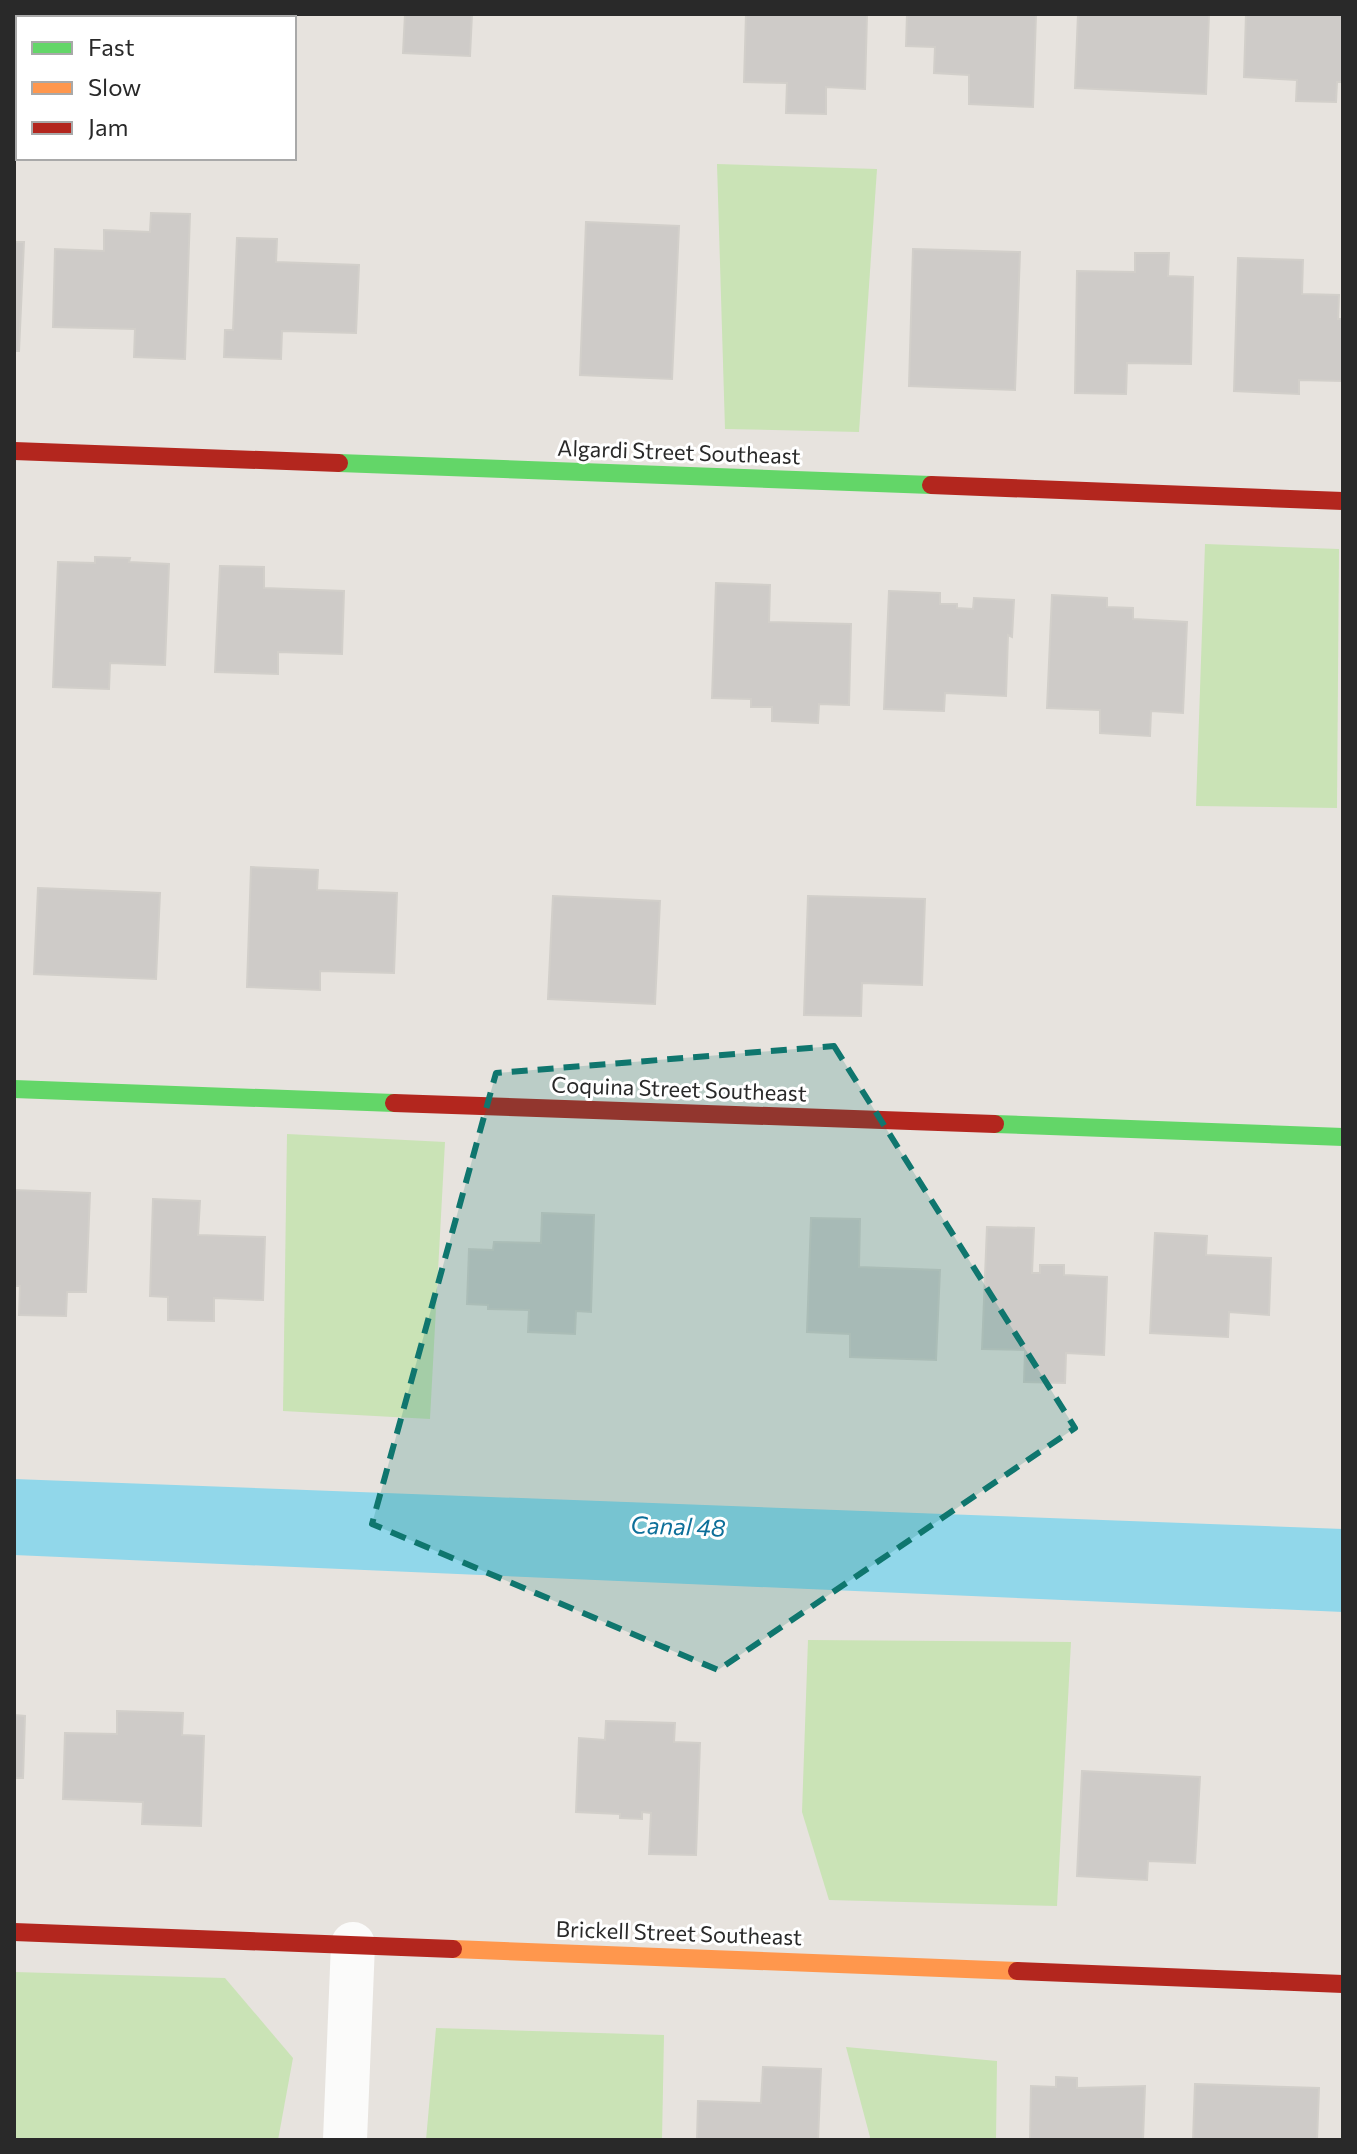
<svg xmlns="http://www.w3.org/2000/svg" width="1357" height="2154" font-family="Commissioner,sans-serif">
  <rect width="100%" height="100%" fill="#e7e3de"/>
  <!-- green -->
  <g fill="#cae3b6">
    <polygon points="717,164 877,169 859,432 725,429"/>
    <polygon points="1205,544 1339,549 1337,808 1196,806"/>
    <polygon points="287,1134 445,1142 430,1419 283,1411"/>
    <polygon points="808,1640 1071,1642 1057,1906 829,1900 802,1812"/>
    <polygon points="14,1972 225,1978 293,2058 278,2140 14,2140"/>
    <polygon points="436,2028 664,2035 662,2140 426,2140"/>
    <polygon points="846,2047 997,2061 996,2140 869,2140 870,2137"/>
  </g>
  <!-- water -->
  <polygon fill="#91d7ea" points="14,1479 1343,1529 1343,1612 14,1555"/>
  <!-- building -->
  <g fill="#cecbc8" stroke="#d2cfca" stroke-width="2">
    <polygon points="71,14 198,14 197,18 128,18"/>
    <rect x="249" y="14" width="41" height="4"/>
    <polygon points="405,14 472,14 470,56 403,53"/>
    <polygon points="746,14 867,14 865,89 826,87 826,114 786,113 787,83 744,82"/>
    <polygon points="907,14 1036,14 1033,107 969,104 969,75 934,73 935,47 906,46"/>
    <polygon points="1078,14 1209,14 1206,94 1075,88"/>
    <polygon points="1246,14 1343,14 1343,82 1337,82 1336,102 1296,101 1297,80 1244,77"/>
    <polygon points="151,213 190,214 185,359 134,357 135,329 53,327 55,249 104,251 104,230 150,232"/>
    <polygon points="586,222 679,226 672,379 580,375"/>
    <polygon points="237,238 277,239 276,262 359,265 356,333 282,331 281,359 224,357 225,330 233,330"/>
    <polygon points="14,242 24,242 19,351 14,351"/>
    <polygon points="913,249 1020,252 1015,390 909,386"/>
    <polygon points="1135,253 1169,253 1168,276 1193,277 1191,364 1127,363 1126,394 1075,393 1077,271 1135,272"/>
    <polygon points="1238,258 1303,260 1302,294 1339,295 1338,319 1343,319 1343,381 1299,380 1299,394 1234,391"/>
    <polygon points="95,557 130,558 129,562 169,564 165,665 110,663 109,689 53,687 58,562 95,563"/>
    <polygon points="220,566 264,567 264,588 344,591 342,654 278,652 278,674 215,672"/>
    <polygon points="716,583 770,585 769,622 851,624 849,705 819,704 818,723 772,721 772,707 751,707 751,699 712,698"/>
    <polygon points="889,591 940,593 940,604 957,604 957,608 973,609 974,598 1014,600 1012,637 1008,635 1006,696 945,693 944,711 884,709"/>
    <polygon points="1052,595 1107,598 1107,607 1133,608 1133,619 1187,622 1183,713 1151,711 1150,736 1100,733 1100,710 1047,708"/>
    <polygon points="251,867 318,870 317,890 397,893 394,973 320,971 320,990 247,987"/>
    <polygon points="38,888 160,893 156,979 34,974"/>
    <polygon points="553,896 660,901 655,1004 548,999"/>
    <polygon points="808,896 925,899 922,985 862,983 861,1016 804,1015"/>
    <polygon points="14,1190 90,1193 86,1292 67,1292 66,1316 19,1315 20,1286 14,1286"/>
    <polygon points="153,1199 200,1201 198,1235 265,1237 263,1300 214,1298 214,1321 168,1320 168,1297 150,1296"/>
    <polygon points="542,1213 594,1215 591,1312 576,1311 575,1334 528,1332 529,1310 488,1309 488,1305 467,1304 469,1249 493,1250 494,1242 541,1243"/>
    <polygon points="811,1218 860,1219 859,1267 940,1270 936,1360 850,1357 850,1334 807,1332"/>
    <polygon points="987,1227 1034,1228 1032,1273 1040,1273 1040,1265 1064,1265 1064,1275 1107,1277 1104,1355 1066,1353 1065,1383 1024,1382 1025,1350 982,1349"/>
    <polygon points="1155,1233 1207,1236 1206,1255 1271,1258 1269,1315 1229,1312 1228,1337 1150,1333"/>
    <polygon points="117,1711 183,1713 182,1735 204,1736 201,1826 142,1824 143,1802 63,1799 65,1733 117,1734"/>
    <polygon points="14,1715 25,1716 23,1778 14,1778"/>
    <polygon points="606,1721 675,1723 674,1742 700,1743 696,1855 649,1854 651,1813 642,1812 642,1819 620,1818 620,1814 576,1812 579,1738 605,1740"/>
    <polygon points="1082,1771 1200,1777 1195,1863 1148,1861 1147,1880 1077,1876"/>
    <polygon points="763,2067 821,2069 818,2140 697,2140 698,2101 761,2103"/>
    <polygon points="1056,2077 1077,2078 1077,2088 1145,2086 1143,2140 1030,2140 1031,2086 1056,2087"/>
    <polygon points="1195,2084 1319,2088 1317,2140 1193,2140"/>
  </g>
  <g fill="none" stroke-linecap="round" stroke-linejoin="round">
    <!-- street -->
    <polyline stroke="#fbfbfa" stroke-width="44" points="345,2140 353,1944"/>
    <!-- fast -->
    <g stroke="#63d668" stroke-width="18">
      <polyline points="339,463 931,485"/>
      <polyline points="14,1089 394,1103"/>
      <polyline points="995,1124 1343,1137"/>
    </g>
    <!-- slow -->
    <polyline stroke="#ff974d" stroke-width="18" points="453,1949 1017,1971"/>
    <!-- jam -->
    <g stroke="#b3261e" stroke-width="18">
      <polyline points="14,451 339,463"/>
      <polyline points="931,485 1343,501"/>
      <polyline points="394,1103 995,1124"/>
      <polyline points="14,1932 453,1949"/>
      <polyline points="1017,1971 1343,1984"/>
    </g>
  </g>
  <!-- marked area -->
  <path fill="#0f766e" fill-opacity="0.2" stroke="#0f766e" stroke-width="6" stroke-dasharray="16 10" stroke-linejoin="round" d="M 834,1046 L 1075,1428 L 718,1670 L 372,1524 L 496,1073 Z"/>
  <g text-anchor="middle" stroke-width="6" stroke-linejoin="round" paint-order="stroke">
    <!-- street labels -->
    <g font-size="22" fill="#292929" stroke="#fff">
      <text transform="translate(679 452) rotate(2)" y="8">Algardi Street Southeast</text>
      <text transform="translate(679 1089) rotate(2)" y="8">Coquina Street Southeast</text>
      <text transform="translate(679 1933) rotate(2)" y="8">Brickell Street Southeast</text>
    </g>
    <!-- water labels -->
    <g font-size="24" font-style="italic" fill="#0d6f99" stroke="#fff">
      <text transform="translate(678 1527) rotate(2)" y="8">Canal 48</text>
    </g>
  </g>
  <!-- border -->
  <rect width="1357" height="2154" fill="none" stroke="#292929" stroke-width="32"/>
  <!-- legend -->
  <rect x="16" y="16" width="280" height="144" fill="#ffffff" stroke="#a9a9a9" stroke-width="2"/>
  <rect x="32" y="42" width="40" height="12" fill="#63d668" stroke="#a9a9a9" stroke-width="2"/>
  <text x="88" y="56" font-size="24" fill="#292929">Fast</text>
  <rect x="32" y="82" width="40" height="12" fill="#ff974d" stroke="#a9a9a9" stroke-width="2"/>
  <text x="88" y="96" font-size="24" fill="#292929">Slow</text>
  <rect x="32" y="122" width="40" height="12" fill="#b3261e" stroke="#a9a9a9" stroke-width="2"/>
  <text x="88" y="136" font-size="24" fill="#292929">Jam</text>
</svg>
